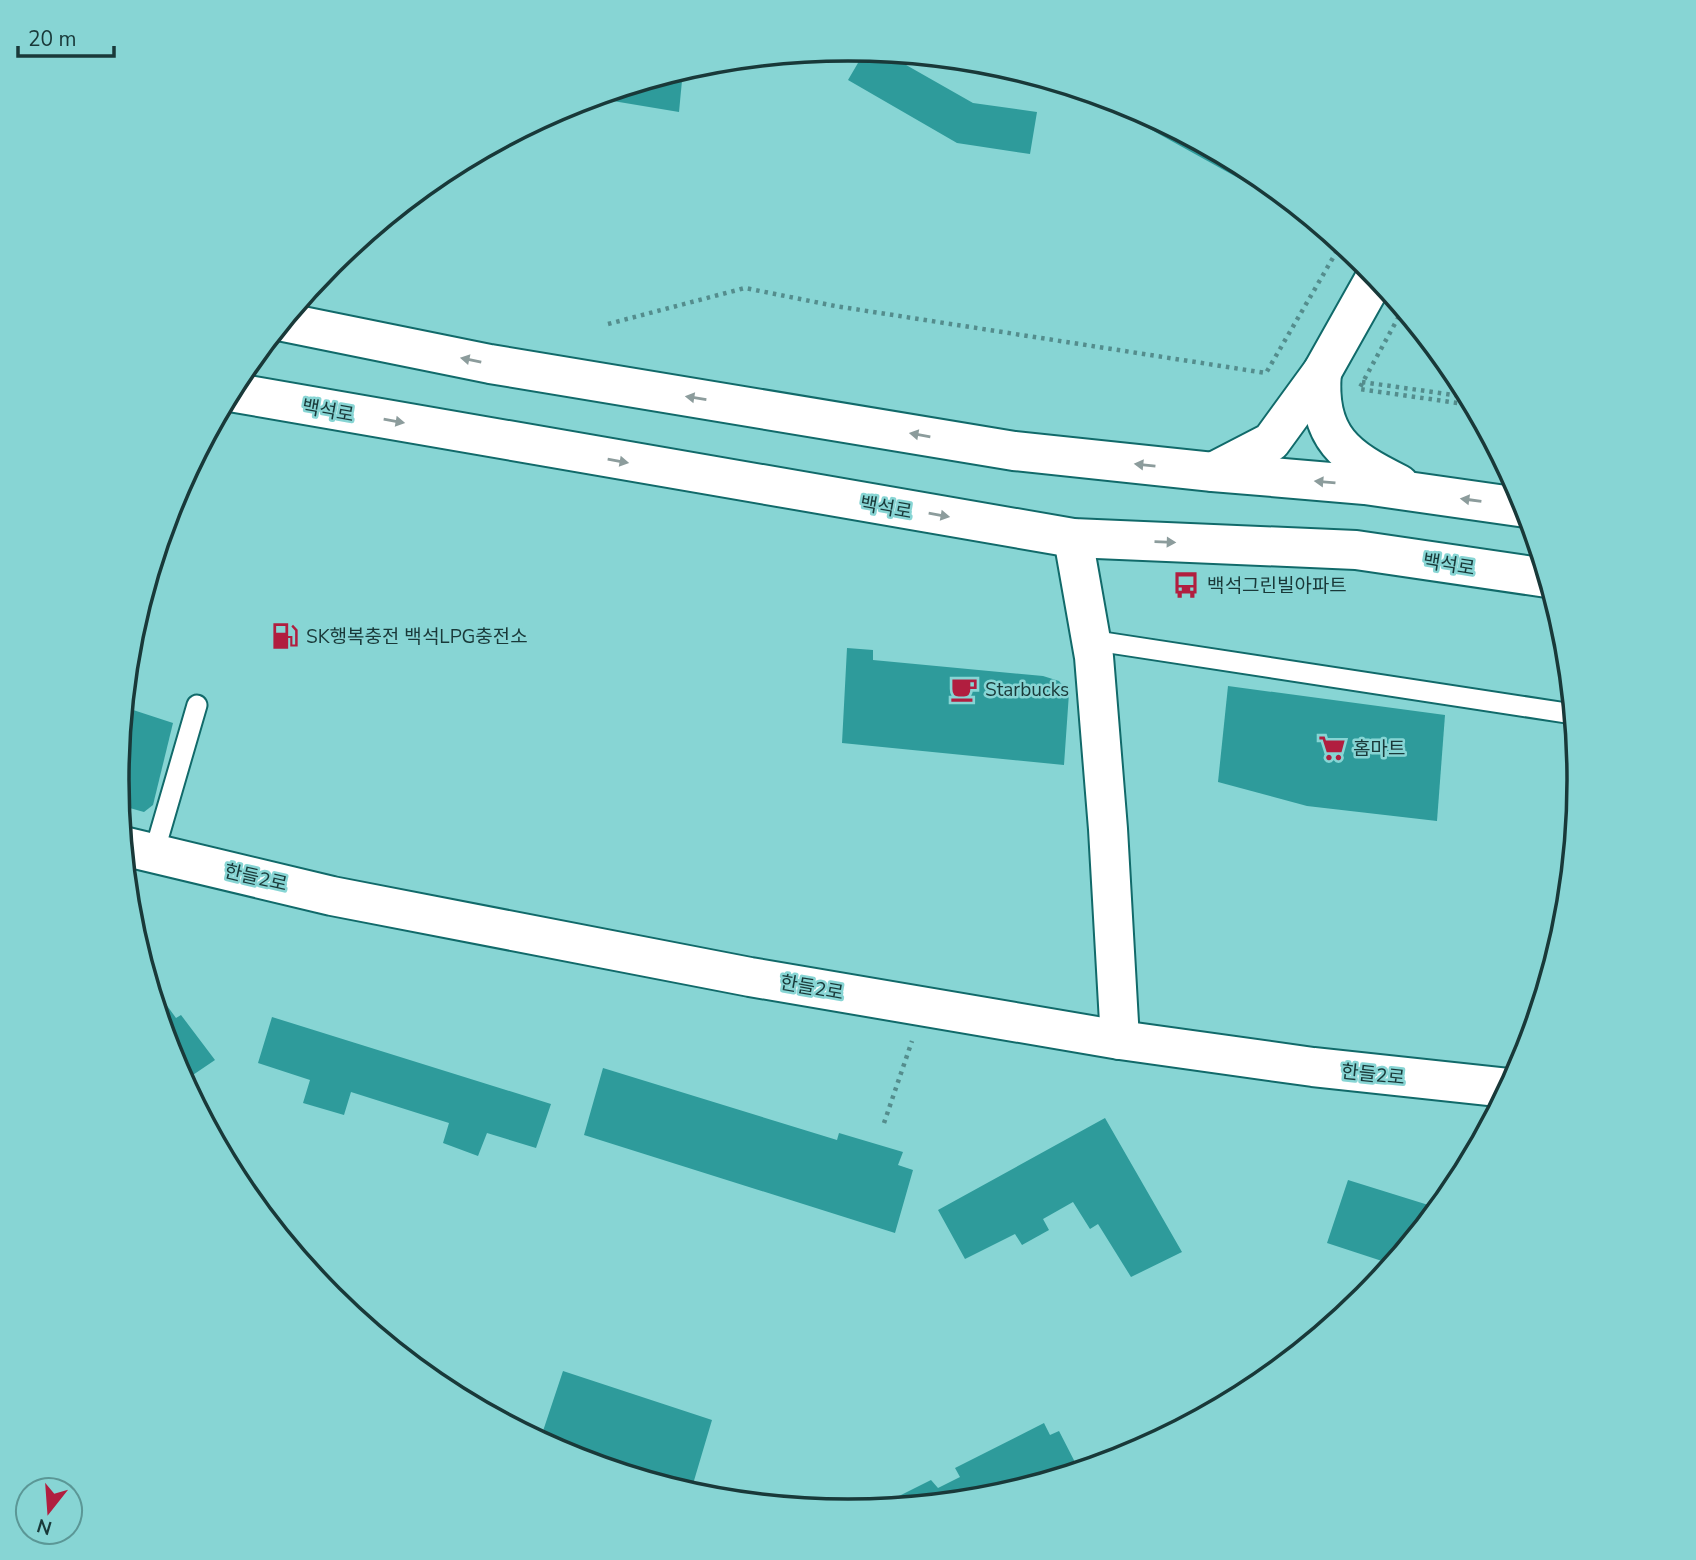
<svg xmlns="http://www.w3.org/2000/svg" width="1696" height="1560" font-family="'Nunito Sans','Noto Sans KR',sans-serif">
  <rect width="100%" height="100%" fill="#87d5d4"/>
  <!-- building -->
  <g fill="#2e9b9b">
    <polygon points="865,51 885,53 973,103 1037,112 1030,154 957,143 848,80"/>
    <polygon points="683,70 679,112 601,99 596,96"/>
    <polygon points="1153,118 1254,172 1288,200 1285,204 1148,128"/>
    <polygon points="847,648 873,650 873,660 1043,676 1059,681 1069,693 1064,765 842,743"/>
    <polygon points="1228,686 1445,715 1437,821 1307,806 1218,782"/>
    <polygon points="124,707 173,723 153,805 144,812 119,805 117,780"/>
    <polygon points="145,965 156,983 152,985 176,1018 181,1015 215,1060 184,1081 172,1059"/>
    <polygon points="272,1017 551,1104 536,1148 487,1133 478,1156 443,1143 449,1123 351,1092 344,1115 303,1103 310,1080 258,1063"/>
    <polygon points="603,1068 837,1140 839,1133 903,1152 898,1165 913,1170 895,1233 584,1135"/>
    <polygon points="1105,1118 1182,1252 1131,1277 1098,1224 1090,1229 1073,1202 1043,1219 1049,1230 1022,1245 1015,1234 965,1259 938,1210"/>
    <polygon points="1348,1180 1438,1208 1386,1271 1379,1269 1382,1261 1327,1243"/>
    <polygon points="563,1371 712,1420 693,1484 646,1470 643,1478 595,1464 596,1460 540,1440"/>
    <polygon points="1044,1423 1050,1435 1059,1431 1079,1470 990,1497 875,1508 931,1480 938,1488 960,1477 955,1468"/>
  </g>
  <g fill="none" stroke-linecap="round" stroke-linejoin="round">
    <defs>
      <g id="lane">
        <polyline points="1090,640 1573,714"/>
        <polyline points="154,853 197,705"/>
      </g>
      <g id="street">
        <polyline points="1073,538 1094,657 1108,829 1120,1040"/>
        <polyline points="123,846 332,896 750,977 1120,1040 1313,1067 1508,1088"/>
      </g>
      <g id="secondary">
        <polyline points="283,322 490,364 1014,451 1213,472 1365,485 1526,508"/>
        <path d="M 1322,372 C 1316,437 1346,458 1399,484"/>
        <polyline points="230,392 1073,538 1356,550 1547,578"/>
        <polyline points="1213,472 1271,442 1322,372 1376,276"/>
      </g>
    </defs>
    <!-- lane casing -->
    <use href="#lane" stroke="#116a6a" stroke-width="23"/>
    <!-- street casing -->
    <use href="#street" stroke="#116a6a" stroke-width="42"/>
    <!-- secondary casing -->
    <use href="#secondary" stroke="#116a6a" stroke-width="42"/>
    <!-- path -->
    <g stroke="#548d8d" stroke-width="4.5" stroke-dasharray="3.5 5" stroke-linecap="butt">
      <polyline points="1403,309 1359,389 1472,405"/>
      <polyline points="608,324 745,288 835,306 1266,373 1341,244"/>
      <polyline points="1362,382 1468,397"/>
      <polyline points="884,1123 912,1041"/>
    </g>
    <!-- lane -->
    <use href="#lane" stroke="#fff" stroke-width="19"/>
    <!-- street -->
    <use href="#street" stroke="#fff" stroke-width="38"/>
    <!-- secondary -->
    <use href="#secondary" stroke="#fff" stroke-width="38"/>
  </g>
  <!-- one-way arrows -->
  <defs><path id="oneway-solid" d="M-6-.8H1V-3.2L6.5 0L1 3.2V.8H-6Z" transform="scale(1.75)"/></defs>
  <g fill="#8c9c9c">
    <use href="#oneway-solid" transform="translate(471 360) rotate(-168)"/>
    <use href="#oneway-solid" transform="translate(696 398) rotate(-171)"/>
    <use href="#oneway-solid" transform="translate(394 421) rotate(10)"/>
    <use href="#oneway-solid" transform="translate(920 435) rotate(-170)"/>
    <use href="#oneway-solid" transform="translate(618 461) rotate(10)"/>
    <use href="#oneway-solid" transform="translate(1145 465) rotate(-174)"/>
    <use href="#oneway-solid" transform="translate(1325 482) rotate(-175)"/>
    <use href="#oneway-solid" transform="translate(1471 500) rotate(-172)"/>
    <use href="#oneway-solid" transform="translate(939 515) rotate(10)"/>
    <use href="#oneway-solid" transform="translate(1165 542) rotate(2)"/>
  </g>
  <!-- icons -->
  <defs>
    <symbol id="bus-bare" viewBox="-9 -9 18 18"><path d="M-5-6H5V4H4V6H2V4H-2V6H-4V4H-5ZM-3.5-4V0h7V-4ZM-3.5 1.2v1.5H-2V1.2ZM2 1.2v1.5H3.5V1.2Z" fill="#b11e3f" stroke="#87d5d4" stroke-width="2.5" paint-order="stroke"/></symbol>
    <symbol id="fuel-bare" viewBox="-9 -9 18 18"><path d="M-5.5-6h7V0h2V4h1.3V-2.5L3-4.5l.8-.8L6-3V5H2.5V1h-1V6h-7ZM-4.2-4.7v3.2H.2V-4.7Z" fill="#b11e3f" stroke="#87d5d4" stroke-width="2.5" paint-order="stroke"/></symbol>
    <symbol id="cafe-bare" viewBox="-9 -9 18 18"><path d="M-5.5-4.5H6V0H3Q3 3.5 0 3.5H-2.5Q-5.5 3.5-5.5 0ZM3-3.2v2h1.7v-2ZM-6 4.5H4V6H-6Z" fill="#b11e3f" stroke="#87d5d4" stroke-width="2.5" paint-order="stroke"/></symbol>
    <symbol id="supermarket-bare" viewBox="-9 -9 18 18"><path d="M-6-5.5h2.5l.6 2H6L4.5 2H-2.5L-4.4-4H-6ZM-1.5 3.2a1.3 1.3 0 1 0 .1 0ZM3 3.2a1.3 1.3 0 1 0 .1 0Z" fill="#b11e3f" stroke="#87d5d4" stroke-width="2.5" paint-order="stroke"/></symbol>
  </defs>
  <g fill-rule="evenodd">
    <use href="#bus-bare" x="1167" y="566" width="38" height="38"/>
    <use href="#fuel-bare" x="266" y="617" width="38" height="38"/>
    <use href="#cafe-bare" x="945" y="670" width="38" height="38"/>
    <use href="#supermarket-bare" x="1313" y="729" width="38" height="38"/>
  </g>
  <g text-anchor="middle" stroke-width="5" stroke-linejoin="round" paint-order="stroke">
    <!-- street labels -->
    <g font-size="19" fill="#193939" stroke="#87d5d4">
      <text transform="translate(328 410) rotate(10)" y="7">백석로</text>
      <text transform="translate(886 507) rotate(10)" y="7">백석로</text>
      <text transform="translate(1449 564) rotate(9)" y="7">백석로</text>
      <text transform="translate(256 877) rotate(13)" y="7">한들2로</text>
      <text transform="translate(812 987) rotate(10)" y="7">한들2로</text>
      <text transform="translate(1373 1074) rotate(6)" y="7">한들2로</text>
    </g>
    <!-- poi labels -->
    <g font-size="19" fill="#193939" stroke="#87d5d4" text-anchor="start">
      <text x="1207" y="592">백석그린빌아파트</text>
      <text x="306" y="643">SK행복충전 백석LPG충전소</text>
      <text x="985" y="696">Starbucks</text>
      <text x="1353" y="755">홈마트</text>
    </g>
  </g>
  <!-- crop -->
  <path d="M0 0H1696V1560H0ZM129 780a719 719 0 1 1 1438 0a719 719 0 1 1-1438 0Z" fill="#87d5d4" fill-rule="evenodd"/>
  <path fill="none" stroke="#193939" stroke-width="3.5" d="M129 780a719 719 0 1 1 1438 0a719 719 0 1 1-1438 0Z"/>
  <!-- north arrow -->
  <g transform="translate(49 1511) rotate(197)"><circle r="33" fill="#87d5d4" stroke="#5b9796" stroke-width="2"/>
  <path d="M0-5L12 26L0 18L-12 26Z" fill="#b11e3f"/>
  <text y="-10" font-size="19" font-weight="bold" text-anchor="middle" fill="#193939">N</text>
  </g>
  <!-- scale -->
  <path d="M18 46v10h96v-10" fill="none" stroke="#193939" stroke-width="3.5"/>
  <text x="28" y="46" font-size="21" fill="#193939" stroke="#87d5d4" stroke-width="5" paint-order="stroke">20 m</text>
</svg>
